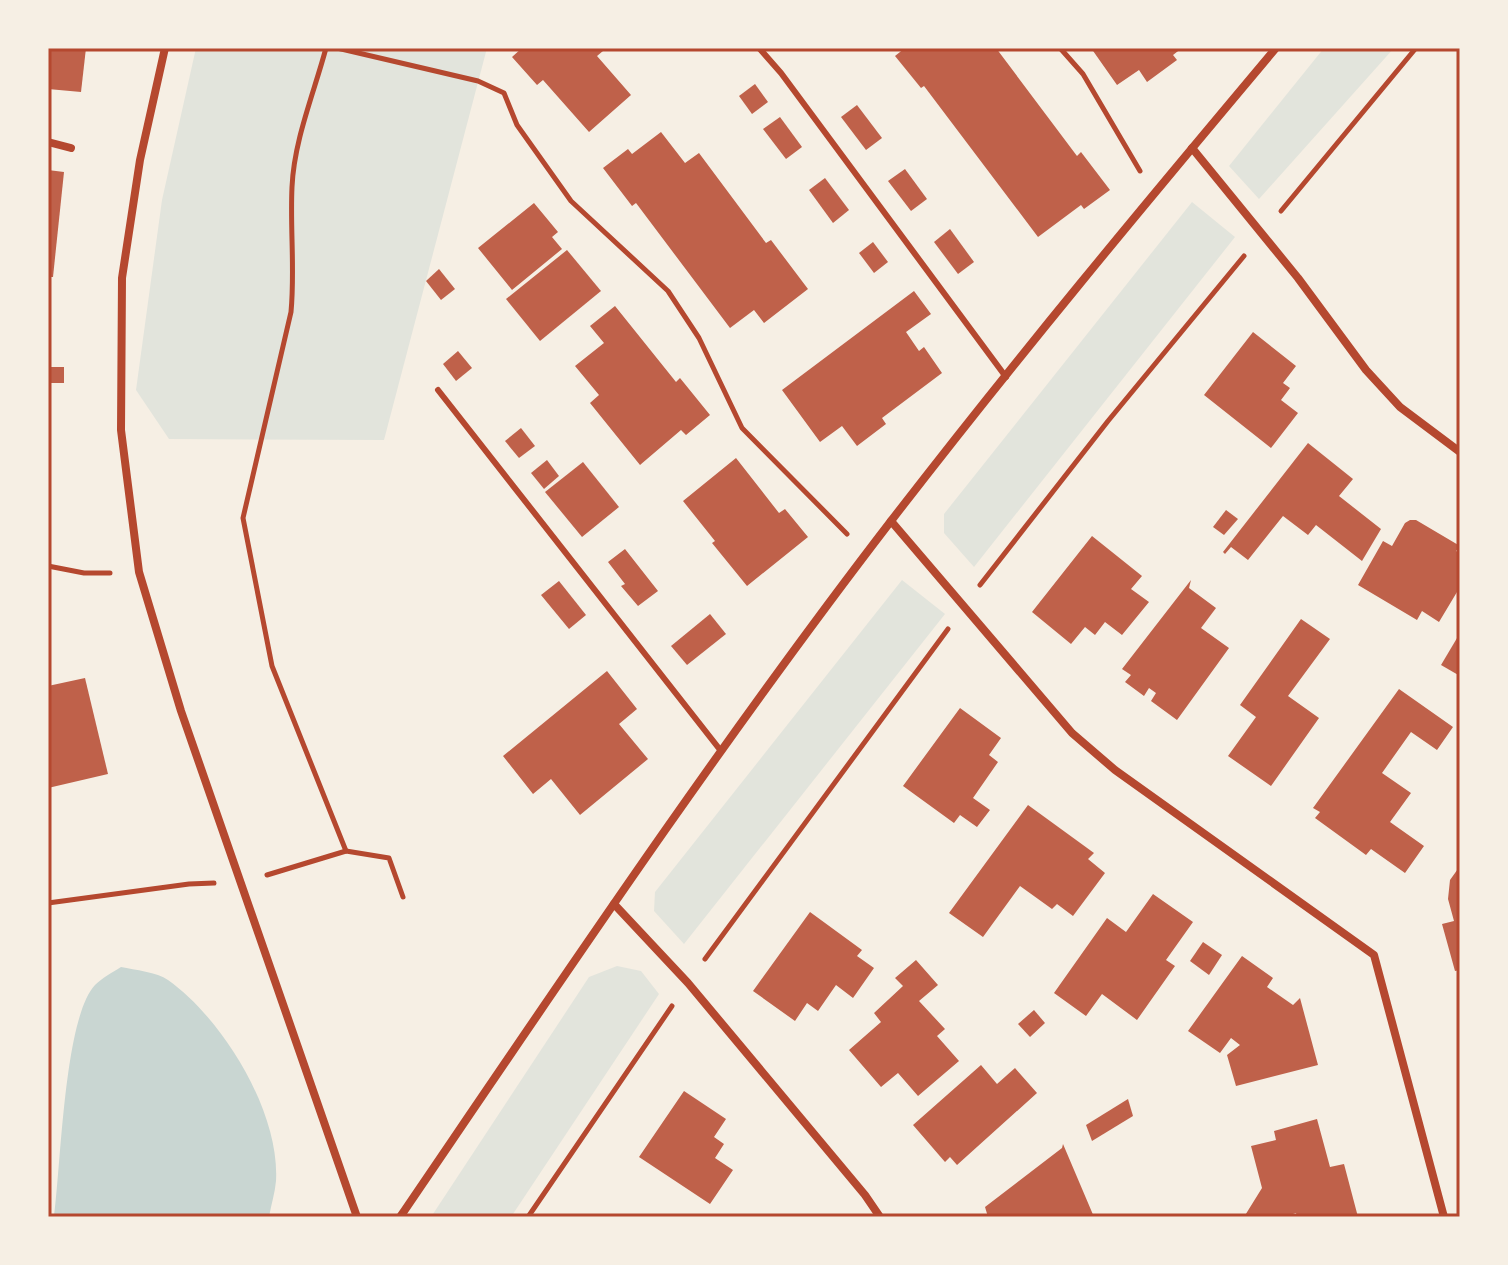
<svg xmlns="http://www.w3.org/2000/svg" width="1508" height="1265" font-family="'Open Sans',sans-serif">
  <rect width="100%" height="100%" fill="#f6efe4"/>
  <!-- green -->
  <g fill="#e2e4dc">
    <polygon points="196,48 487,48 384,440 169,439 136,390 162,200"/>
    <polygon points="1324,48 1394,48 1259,199 1229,166"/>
    <polygon points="1192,202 1235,237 974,567 944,533 944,514"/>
    <polygon points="902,580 945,614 684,944 654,911 655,892"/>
    <polygon points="617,966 641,971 659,994 511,1217 431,1217 589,977"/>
  </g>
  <!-- water -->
  <path fill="#c9d6d2" d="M 121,967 C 135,970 157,972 168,980 C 223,1019 280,1112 276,1181 C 275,1193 271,1205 269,1217 L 54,1217 C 61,1167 64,1018 95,985 C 102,978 113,972 121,967 Z"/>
  <!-- building -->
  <g fill="#bf614a">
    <polygon points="48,48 86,48 81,92 48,89"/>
    <polygon points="522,48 601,48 603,51 597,56 631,95 589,132 543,80 537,85 512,57"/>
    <polygon points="905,48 996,48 1077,156 1081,152 1110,190 1084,209 1081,205 1038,237 924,86 921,88 895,56"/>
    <polygon points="1091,48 1182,48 1173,55 1177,60 1147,82 1139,70 1117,85"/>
    <polygon points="755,84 768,102 752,114 739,96"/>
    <polygon points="857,105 882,138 866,150 841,117"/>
    <polygon points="780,117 802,147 786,159 763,129"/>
    <polygon points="661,132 685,163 699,153 766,243 771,240 808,289 764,323 754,310 730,328 636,203 632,206 603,168 628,149 632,154"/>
    <polygon points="905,169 927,199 911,211 888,181"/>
    <polygon points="48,170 64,172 53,277 48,277"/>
    <polygon points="825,178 849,210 833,223 809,190"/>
    <polygon points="534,203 558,232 552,237 562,249 512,290 478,248"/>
    <polygon points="950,229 974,262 958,274 934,242"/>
    <polygon points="873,242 888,262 874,273 859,253"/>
    <polygon points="567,250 601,291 540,341 506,299"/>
    <polygon points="439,269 455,289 441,300 426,281"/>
    <polygon points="914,291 931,314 906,332 919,351 924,347 942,373 882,418 886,424 857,446 842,426 820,442 782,390"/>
    <polygon points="615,306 672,377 676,382 680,378 710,415 686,435 681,430 640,465 590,403 599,395 575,366 604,343 590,326"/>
    <polygon points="1253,332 1296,366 1283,383 1290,388 1281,400 1298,413 1271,448 1204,395"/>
    <polygon points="458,351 472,368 456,381 443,364"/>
    <rect x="48" y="367" width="16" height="16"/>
    <polygon points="521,428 535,446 519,458 505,441"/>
    <polygon points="1308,443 1353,479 1339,496 1381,529 1362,561 1316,525 1308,535 1283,516 1248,560 1231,547 1225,554 1223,552"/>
    <polygon points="736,458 779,513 785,509 808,537 747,586 712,543 715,541 683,501"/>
    <polygon points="547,460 559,476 544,489 531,473"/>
    <polygon points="583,462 619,507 582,537 545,492"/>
    <polygon points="1226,510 1238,519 1224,535 1213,527"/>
    <polygon points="1410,520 1416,520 1460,546 1456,551 1460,553 1460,587 1439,622 1422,611 1417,620 1358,585 1383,541 1392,546 1405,523"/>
    <polygon points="1092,536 1142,576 1131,589 1149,602 1122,635 1105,622 1095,635 1085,627 1071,644 1032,612"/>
    <polygon points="625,549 658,591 638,606 621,586 625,584 608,562"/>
    <polygon points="1191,580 1189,588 1216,608 1201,628 1229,648 1177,720 1151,701 1156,693 1149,688 1144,696 1125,682 1131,675 1122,669"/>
    <polygon points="559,581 586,615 569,629 541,595"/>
    <polygon points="710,614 726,634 687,665 671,646"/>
    <polygon points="1301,619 1330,639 1288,696 1319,718 1271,786 1228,756 1256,717 1240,705"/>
    <polygon points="1460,633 1460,676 1441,665"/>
    <polygon points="607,671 637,709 619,724 648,759 580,815 551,779 533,794 503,756"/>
    <polygon points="85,678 108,774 48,788 48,686"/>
    <polygon points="1399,689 1453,727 1437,750 1411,732 1382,773 1411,793 1390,822 1424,846 1405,873 1371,849 1366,855 1315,818 1320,812 1313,808"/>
    <polygon points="960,708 1001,738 989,755 998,762 973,798 990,810 977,827 960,815 954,823 903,786"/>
    <polygon points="1028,805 1094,853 1088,859 1105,873 1073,916 1057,904 1052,909 1020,886 983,937 949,913"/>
    <polygon points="1460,866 1460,970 1455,971 1442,924 1454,921 1448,899 1450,880"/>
    <polygon points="1153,894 1193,922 1166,960 1175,966 1137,1020 1102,994 1086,1016 1054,993 1107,918 1126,932"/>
    <polygon points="810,912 862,950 857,956 874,968 853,998 836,985 818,1011 807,1003 795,1021 753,991"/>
    <polygon points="1203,942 1222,955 1209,975 1190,961"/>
    <polygon points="1242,956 1273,978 1267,987 1293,1005 1300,998 1318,1065 1236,1086 1227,1055 1240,1045 1231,1038 1220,1053 1188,1031"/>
    <polygon points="916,960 938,985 919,1001 945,1029 937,1036 959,1061 918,1096 898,1073 881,1087 849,1050 881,1022 874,1013 903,986 895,978"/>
    <polygon points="1034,1010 1045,1023 1030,1037 1018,1024"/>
    <polygon points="981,1065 997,1084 1015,1068 1037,1093 957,1165 950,1157 945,1162 913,1125"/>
    <polygon points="684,1091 726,1119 714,1137 724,1144 715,1158 733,1170 710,1204 639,1157"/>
    <polygon points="1128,1099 1133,1116 1092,1141 1086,1125"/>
    <polygon points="1317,1119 1330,1167 1344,1164 1358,1217 1297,1217 1296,1213 1284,1217 1244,1217 1262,1188 1251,1146 1276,1140 1274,1131"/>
    <polygon points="1063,1144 1094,1217 988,1217 985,1207 1062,1148"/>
  </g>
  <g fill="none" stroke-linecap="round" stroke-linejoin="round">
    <!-- path -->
    <g stroke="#b5482f" stroke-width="5">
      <path d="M 326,48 C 314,93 294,140 292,187 C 290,229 295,270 291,312 L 243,518 L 272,666 L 346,851"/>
      <polyline points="337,48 478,81 504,93 517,125 571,201 668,291 699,338 742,428 847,534"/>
      <polyline points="1060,48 1083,74 1140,171"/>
      <polyline points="1281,211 1416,48"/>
      <polyline points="48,566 84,573 110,573"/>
      <polyline points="980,585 1108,421 1244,256"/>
      <polyline points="267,875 346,851 389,858 403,897"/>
      <polyline points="48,903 189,884 214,883"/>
      <polyline points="705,959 948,629"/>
      <polyline points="528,1217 672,1006"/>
    </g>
    <!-- service -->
    <g stroke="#b5482f" stroke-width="6">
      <polyline points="759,48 781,73 1006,377"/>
      <polyline points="438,390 721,751"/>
    </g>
    <!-- minor -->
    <g stroke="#b5482f" stroke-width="8">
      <polyline points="165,48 140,160 122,278 121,430 139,572 181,711 357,1217"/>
      <polyline points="48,142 71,148"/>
      <polyline points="1192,148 1298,278 1366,370 1400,407 1460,452"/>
      <polyline points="891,521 1072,733 1115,770 1374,955 1444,1217"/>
      <polyline points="614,904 688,983 865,1195 880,1217"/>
      <path d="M 400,1217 C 560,982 718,746 891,521 C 1015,360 1145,204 1276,48"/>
    </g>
  </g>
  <!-- border -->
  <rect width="1508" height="1265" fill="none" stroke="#f6efe4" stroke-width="100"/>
  <rect x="50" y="50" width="1408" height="1165" fill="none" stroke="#b5482f" stroke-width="3"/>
</svg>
